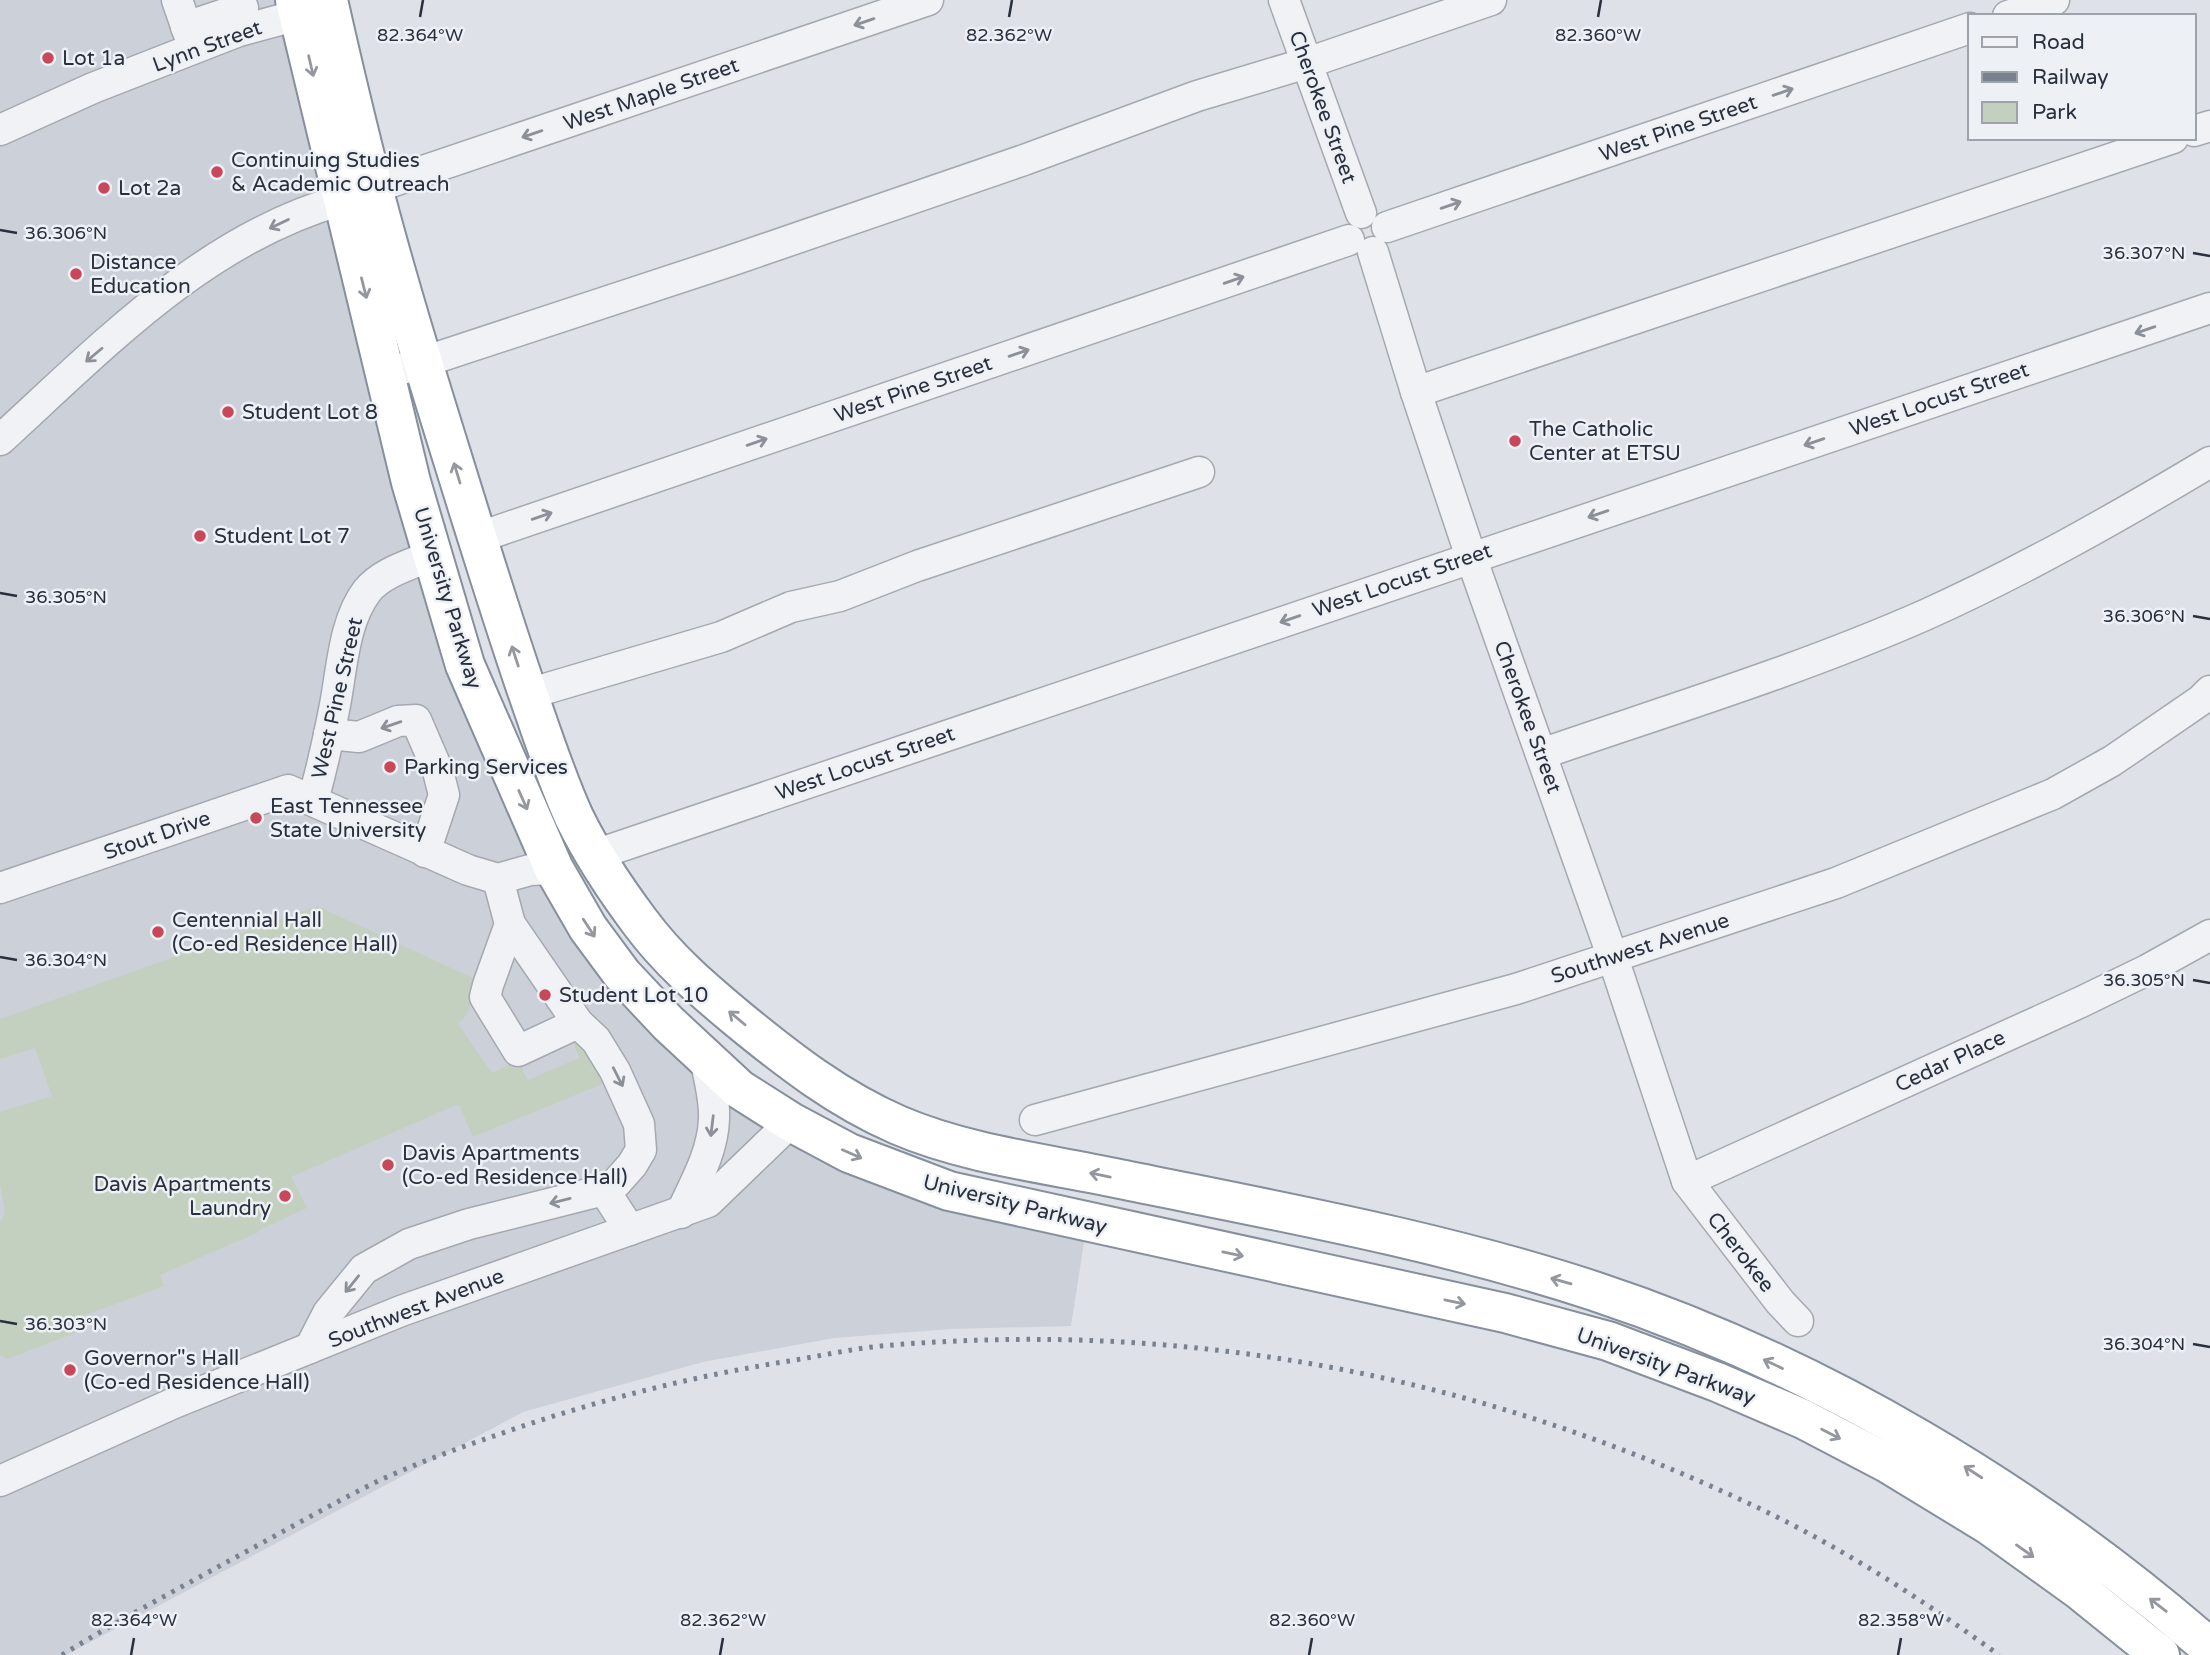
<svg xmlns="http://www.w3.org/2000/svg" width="2210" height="1655" font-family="'Varela Round',sans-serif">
  <rect width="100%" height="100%" fill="#dee1e7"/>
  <!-- built -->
  <polygon fill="#ccd0d9" points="0,0 276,0 318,167 517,833 576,933 814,1134 1087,1223 1071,1326 951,1329 834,1338 703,1362 523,1412 66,1655 0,1655"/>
  <!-- green -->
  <path fill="#c3d0bf" d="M 317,906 L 475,979 C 465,1001 478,1006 458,1024 L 492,1073 L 514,1062 L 521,1066 L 528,1080 L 579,1058 L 573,1042 L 574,1039 L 593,1055 L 607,1082 L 473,1137 L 459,1105 L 454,1106 L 291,1177 L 307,1208 L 259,1230 L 259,1232 L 160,1275 L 164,1286 L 72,1320 L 77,1332 L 8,1359 L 0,1355 L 0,1223 L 5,1212 L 0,1184 L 0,1112 L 52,1096 L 35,1048 L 0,1059 L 0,1019 Z"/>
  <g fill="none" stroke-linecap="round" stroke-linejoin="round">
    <defs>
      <g id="minor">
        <polyline points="177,0 193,46"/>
        <polyline points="1284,0 1361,213"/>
        <polyline points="2008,16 2054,0"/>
        <polyline points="186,27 243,8 240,0"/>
        <polyline points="0,130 93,88 239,31 298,15"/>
        <polyline points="2194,131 2210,126"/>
        <polyline points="373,188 928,0"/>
        <polyline points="1387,227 1970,28"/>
        <polyline points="1373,252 1416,392 1471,557 1613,958 1687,1181 1780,1302 1798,1321"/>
        <polyline points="402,369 730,261 1024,160 1197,96 1307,63 1491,0"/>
        <polyline points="1416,392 2173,138"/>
        <path d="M 0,440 C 102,347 205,238 342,200"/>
        <polyline points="477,538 1349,240"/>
        <polyline points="528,694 721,637 791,607 840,596 917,566 1199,472"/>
        <polyline points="329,734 359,737 398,721 416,720 438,771 444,795 425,852"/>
        <path d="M 1541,754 C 1669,710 1800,670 1925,615 C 2023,571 2118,517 2210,462"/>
        <path d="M 313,800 C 322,768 329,737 335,705 C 342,668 344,621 367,591 C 382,572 412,564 433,555"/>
        <polyline points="595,855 2210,308"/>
        <polyline points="498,879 510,924 578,1023 596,1040 615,1071 639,1124 641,1150 632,1165 616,1183 604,1190"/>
        <polyline points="0,888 288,790 468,870 498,879 530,870 554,869"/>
        <polyline points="510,924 488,985 485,997 518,1051 578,1023"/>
        <polyline points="1035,1120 1516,989 1836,883 2053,794 2112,761 2201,700 2210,691"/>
        <polyline points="1687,1181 2081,1002 2147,970 2210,935"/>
        <path d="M 681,1213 C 695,1183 713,1152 714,1119 C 715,1099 709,1078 705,1059"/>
        <polyline points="310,1348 328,1313 364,1269 409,1244 469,1224 604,1190 630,1230"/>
        <polyline points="0,1481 174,1403 401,1311 708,1202 791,1122"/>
      </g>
      <g id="highway">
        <polyline points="295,0 411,482 465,665 554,869 588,928 622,974 668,1023 739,1089 791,1122 849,1153 949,1191 1505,1313 1608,1341 1717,1382 1803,1419 1889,1464 1989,1525 2078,1589 2160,1655"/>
        <path d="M 328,0 C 342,63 357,125 373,188 C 402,299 437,408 471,518 C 492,584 512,649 535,714 C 547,749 559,784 574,817 C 592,854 616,890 640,922 C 668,960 702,989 738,1019 C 788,1060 838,1099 898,1125 C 968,1155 1050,1164 1125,1180 C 1282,1212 1442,1241 1594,1291 C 1818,1365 2033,1493 2210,1648"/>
      </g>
    </defs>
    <!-- minor casing -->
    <use href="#minor" stroke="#a4a8b1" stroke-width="33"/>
    <!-- highway casing -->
    <use href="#highway" stroke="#868f9d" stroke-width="42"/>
    <!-- minor -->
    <use href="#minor" stroke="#f0f2f5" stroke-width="30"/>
    <!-- highway -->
    <use href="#highway" stroke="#fff" stroke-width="38"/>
    <!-- rail -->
    <path stroke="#788190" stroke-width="5" stroke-dasharray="3.5 7" stroke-linecap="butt" d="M 62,1655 C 115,1622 171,1593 225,1563 C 274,1537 322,1509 372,1484 C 411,1465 456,1449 497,1435 C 593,1401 689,1377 789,1361 C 820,1356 851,1349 881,1346 C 1184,1319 1476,1375 1750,1504 C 1838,1545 1920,1598 1999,1655"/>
  </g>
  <!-- one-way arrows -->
  <defs><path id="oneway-shaft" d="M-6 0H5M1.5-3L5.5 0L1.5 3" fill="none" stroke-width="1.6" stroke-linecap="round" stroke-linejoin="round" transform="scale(1.75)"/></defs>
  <g stroke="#8c9099">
    <use href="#oneway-shaft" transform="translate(864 22) rotate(161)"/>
    <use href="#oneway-shaft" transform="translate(1783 92) rotate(-19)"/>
    <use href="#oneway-shaft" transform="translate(532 134) rotate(161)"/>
    <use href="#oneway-shaft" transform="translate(1451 205) rotate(-19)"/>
    <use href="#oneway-shaft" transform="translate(279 224) rotate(154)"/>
    <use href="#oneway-shaft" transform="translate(1234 280) rotate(-19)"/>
    <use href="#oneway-shaft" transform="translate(2145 330) rotate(161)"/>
    <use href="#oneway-shaft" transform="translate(1019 353) rotate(-19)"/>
    <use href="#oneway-shaft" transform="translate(94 355) rotate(140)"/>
    <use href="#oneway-shaft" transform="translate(757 442) rotate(-19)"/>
    <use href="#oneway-shaft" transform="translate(1814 442) rotate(161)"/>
    <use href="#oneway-shaft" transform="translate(1598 514) rotate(161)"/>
    <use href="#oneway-shaft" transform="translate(542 516) rotate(-19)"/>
    <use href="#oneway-shaft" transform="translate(1290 619) rotate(161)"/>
    <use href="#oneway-shaft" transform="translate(391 725) rotate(161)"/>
    <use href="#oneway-shaft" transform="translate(618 1077) rotate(63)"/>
    <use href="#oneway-shaft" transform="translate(712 1126) rotate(97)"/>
    <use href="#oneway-shaft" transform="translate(560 1201) rotate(166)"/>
    <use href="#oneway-shaft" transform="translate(352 1284) rotate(129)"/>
  </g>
  <g stroke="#94979e">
    <use href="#oneway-shaft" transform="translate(311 66) rotate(77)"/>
    <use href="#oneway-shaft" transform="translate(364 288) rotate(76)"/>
    <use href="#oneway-shaft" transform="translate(457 473) rotate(-107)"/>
    <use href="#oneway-shaft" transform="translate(515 656) rotate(-108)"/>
    <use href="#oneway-shaft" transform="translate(523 800) rotate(66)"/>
    <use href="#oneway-shaft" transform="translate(589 928) rotate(57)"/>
    <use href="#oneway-shaft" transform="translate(737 1018) rotate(-140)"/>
    <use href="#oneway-shaft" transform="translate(852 1154) rotate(24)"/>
    <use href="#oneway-shaft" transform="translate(1100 1175) rotate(-168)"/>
    <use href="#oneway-shaft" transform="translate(1233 1254) rotate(12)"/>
    <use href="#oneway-shaft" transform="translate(1561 1281) rotate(-164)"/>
    <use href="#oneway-shaft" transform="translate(1455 1302) rotate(12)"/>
    <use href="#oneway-shaft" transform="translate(1773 1364) rotate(-155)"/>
    <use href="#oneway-shaft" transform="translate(1831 1434) rotate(27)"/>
    <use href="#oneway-shaft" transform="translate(1973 1472) rotate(-147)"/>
    <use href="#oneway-shaft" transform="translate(2025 1551) rotate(35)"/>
    <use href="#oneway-shaft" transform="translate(2158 1605) rotate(-142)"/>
  </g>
  <!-- ticks -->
  <path fill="none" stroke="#282f3d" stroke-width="2.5" d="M 420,17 L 423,0M 1009,17 L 1012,0M 1598,17 L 1601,0M 0,230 L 17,233M 2193,253 L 2210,256M 0,593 L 17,596M 2193,616 L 2210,619M 0,957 L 17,960M 2193,980 L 2210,983M 0,1321 L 17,1324M 2193,1344 L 2210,1347M 131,1655 L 134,1638M 720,1655 L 723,1638M 1309,1655 L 1312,1638M 1898,1655 L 1901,1638"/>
  <!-- markers -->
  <g fill="#c84758" stroke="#edf0f5" stroke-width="2.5">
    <circle cx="48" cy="58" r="7"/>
    <circle cx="217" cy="172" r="7"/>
    <circle cx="104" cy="188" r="7"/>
    <circle cx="76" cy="274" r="7"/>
    <circle cx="228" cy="412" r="7"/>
    <circle cx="1515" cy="441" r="7"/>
    <circle cx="200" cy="536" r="7"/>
    <circle cx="390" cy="767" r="7"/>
    <circle cx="256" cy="818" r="7"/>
    <circle cx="158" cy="932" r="7"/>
    <circle cx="545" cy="995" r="7"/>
    <circle cx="388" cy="1165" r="7"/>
    <circle cx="285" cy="1196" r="7"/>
    <circle cx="70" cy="1370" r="7"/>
  </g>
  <g text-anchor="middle" stroke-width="5" stroke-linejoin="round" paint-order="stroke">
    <!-- street labels -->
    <g font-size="21" fill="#282f3d" stroke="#edf0f5">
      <text transform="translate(207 46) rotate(-20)" y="7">Lynn Street</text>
      <text transform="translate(651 94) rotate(-19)" y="7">West Maple Street</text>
      <text transform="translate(1323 107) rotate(70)" y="7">Cherokee Street</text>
      <text transform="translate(1678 128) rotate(-19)" y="7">West Pine Street</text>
      <text transform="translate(913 389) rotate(-19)" y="7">West Pine Street</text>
      <text transform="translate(1939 399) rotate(-19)" y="7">West Locust Street</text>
      <text transform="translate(1402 580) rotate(-19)" y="7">West Locust Street</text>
      <text transform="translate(448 598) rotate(73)" y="7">University Parkway</text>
      <text transform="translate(337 698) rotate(-77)" y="7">West Pine Street</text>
      <text transform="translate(1528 717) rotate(70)" y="7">Cherokee Street</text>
      <text transform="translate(865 763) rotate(-19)" y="7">West Locust Street</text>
      <text transform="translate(157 835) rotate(-19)" y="7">Stout Drive</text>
      <text transform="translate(1640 948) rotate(-18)" y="7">Southwest Avenue</text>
      <text transform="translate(1950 1061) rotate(-25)" y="7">Cedar Place</text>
      <text transform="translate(1015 1204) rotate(14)" y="7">University Parkway</text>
      <text transform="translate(1741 1252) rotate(52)" y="7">Cherokee</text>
      <text transform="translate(416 1308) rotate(-21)" y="7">Southwest Avenue</text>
      <text transform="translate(1666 1366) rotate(20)" y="7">University Parkway</text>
    </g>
    <!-- poi labels -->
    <g font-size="21" fill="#282f3d" stroke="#edf0f5" text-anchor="start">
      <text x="62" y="65">Lot 1a</text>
      <text x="231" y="167">Continuing Studies<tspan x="231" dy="24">&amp; Academic Outreach</tspan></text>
      <text x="118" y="195">Lot 2a</text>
      <text x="90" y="269">Distance<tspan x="90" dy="24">Education</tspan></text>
      <text x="242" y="419">Student Lot 8</text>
      <text x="1529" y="436">The Catholic<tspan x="1529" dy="24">Center at ETSU</tspan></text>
      <text x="214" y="543">Student Lot 7</text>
      <text x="404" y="774">Parking Services</text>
      <text x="270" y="813">East Tennessee<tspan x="270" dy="24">State University</tspan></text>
      <text x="172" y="927">Centennial Hall<tspan x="172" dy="24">(Co-ed Residence Hall)</tspan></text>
      <text x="559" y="1002">Student Lot 10</text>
      <text x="402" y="1160">Davis Apartments<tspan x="402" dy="24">(Co-ed Residence Hall)</tspan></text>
      <text x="271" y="1191" text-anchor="end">Davis Apartments<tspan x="271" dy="24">Laundry</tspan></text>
      <text x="84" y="1365">Governor"s Hall<tspan x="84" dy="24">(Co-ed Residence Hall)</tspan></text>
    </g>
  </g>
  <g font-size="18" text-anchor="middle" fill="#282f3d" stroke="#edf0f5" stroke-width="5" stroke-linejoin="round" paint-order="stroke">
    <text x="420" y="41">82.364°W</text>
    <text x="1009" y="41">82.362°W</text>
    <text x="1598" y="41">82.360°W</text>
    <text x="66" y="239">36.306°N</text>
    <text x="2144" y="259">36.307°N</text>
    <text x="66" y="603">36.305°N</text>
    <text x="2144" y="622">36.306°N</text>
    <text x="66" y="966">36.304°N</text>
    <text x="2144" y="986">36.305°N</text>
    <text x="66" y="1330">36.303°N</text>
    <text x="2144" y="1350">36.304°N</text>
    <text x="134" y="1626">82.364°W</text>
    <text x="723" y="1626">82.362°W</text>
    <text x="1312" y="1626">82.360°W</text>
    <text x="1901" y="1626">82.358°W</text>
  </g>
  <!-- legend -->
  <rect x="1968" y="14" width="228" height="126" fill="#edf0f5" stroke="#9ea3ab" stroke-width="2"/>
  <rect x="1982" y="37" width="35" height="10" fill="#f0f2f5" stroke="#9ea3ab" stroke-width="2"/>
  <text x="2032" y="49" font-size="21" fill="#282f3d">Road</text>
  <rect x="1982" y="72" width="35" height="10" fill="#788190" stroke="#9ea3ab" stroke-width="2"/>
  <text x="2032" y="84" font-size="21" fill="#282f3d">Railway</text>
  <rect x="1982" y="102" width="35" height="21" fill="#c3d0bf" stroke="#9ea3ab" stroke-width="2"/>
  <text x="2032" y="119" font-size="21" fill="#282f3d">Park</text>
</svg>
